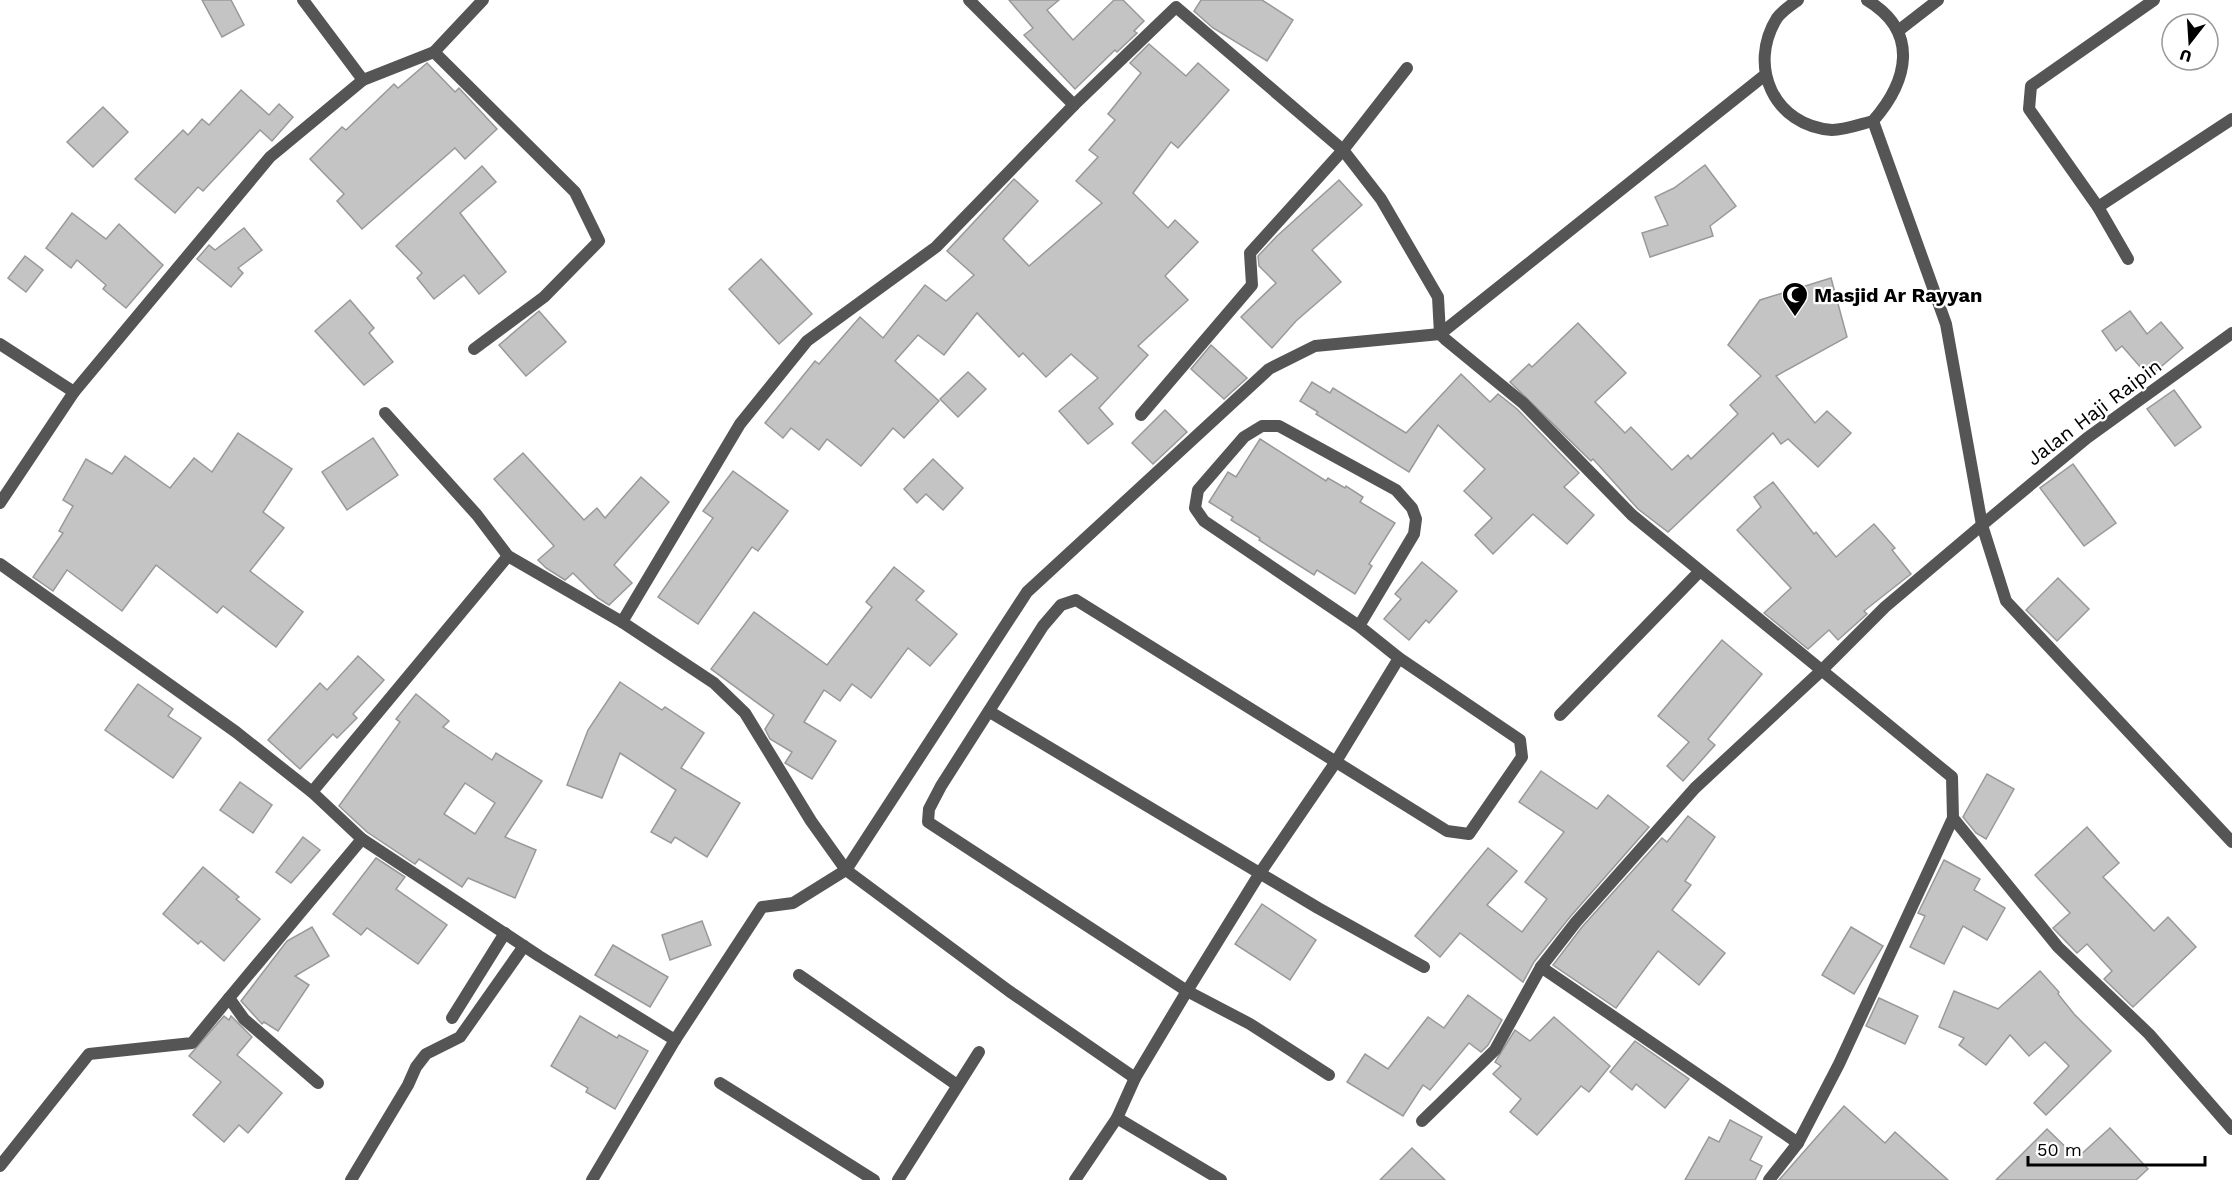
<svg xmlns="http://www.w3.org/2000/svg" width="2232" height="1180" font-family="'Work Sans',sans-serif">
  <rect width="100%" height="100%" fill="#fff"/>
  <!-- building -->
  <g fill="#c4c4c4" stroke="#999" stroke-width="1.5" fill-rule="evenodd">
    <polygon points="202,0 231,0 244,25 222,37"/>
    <polygon points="1009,0 1059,0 1047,10 1073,40 1114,0 1123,0 1144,21 1134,31 1137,33 1117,52 1115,50 1075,89 1024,35 1033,28"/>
    <polygon points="1201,0 1262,0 1293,20 1267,61 1213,28 1194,11"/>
    <polygon points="1149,44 1186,76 1198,63 1229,90 1178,148 1171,142 1133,193 1168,228 1175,220 1198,242 1165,276 1188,300 1138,346 1148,355 1099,408 1113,424 1088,444 1059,411 1098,378 1071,354 1046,377 1023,353 1019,357 977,313 944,355 918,335 895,361 939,401 904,438 893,428 861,466 827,439 819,450 791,428 783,438 765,423 815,361 819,364 860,317 883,338 925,285 946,301 974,275 947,251 1014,179 1038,201 1003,239 1029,266 1102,203 1076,181 1098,157 1089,150 1115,120 1108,114 1141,73 1130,63"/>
    <polygon points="427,63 455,92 459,88 497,129 465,159 455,148 362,229 337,201 344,194 310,159 342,127 346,130 394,84 398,88"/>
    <polygon points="241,90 269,115 279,104 293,117 272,141 260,130 203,191 198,187 175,213 135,179 183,130 188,135 202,119 209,125"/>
    <polygon points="103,107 128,132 93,167 67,142"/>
    <polygon points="1705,165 1736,206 1710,226 1713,236 1650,257 1642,233 1668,225 1655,197 1674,188"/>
    <polygon points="482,166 496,182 460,213 506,272 479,294 464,275 434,299 417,278 422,273 396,246"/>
    <polygon points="1339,180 1362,205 1312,250 1341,282 1296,321 1272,348 1241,317 1276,283 1259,266 1258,256 1277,236"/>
    <polygon points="72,213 106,239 119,224 163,265 126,308 103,289 106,285 77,260 71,268 46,248"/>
    <polygon points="244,228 262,250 238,268 243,273 231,287 197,259 209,245 215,250"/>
    <polygon points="25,256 43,270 26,292 8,278"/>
    <polygon points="761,259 812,314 779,344 729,289"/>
    <polygon points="1831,278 1847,337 1776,376 1815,423 1827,411 1851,433 1818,467 1788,439 1781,444 1773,433 1668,532 1638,509 1593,459 1591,461 1510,382 1529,364 1532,367 1578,323 1626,373 1595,402 1625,433 1631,427 1672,470 1688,455 1691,459 1738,414 1730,405 1761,376 1728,345 1760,300"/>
    <polygon points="350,300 374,328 369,333 393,362 364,385 315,331"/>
    <polygon points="539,311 566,342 526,376 499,345"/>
    <polygon points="2130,311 2147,334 2161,322 2183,348 2149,377 2122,346 2116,351 2102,331"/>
    <polygon points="1211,345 1247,378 1224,399 1191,369"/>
    <polygon points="968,372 986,389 958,417 940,399"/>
    <polygon points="1461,374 1490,402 1498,394 1517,409 1579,473 1564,487 1594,515 1567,544 1533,514 1493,554 1475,535 1492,518 1464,491 1485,469 1438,425 1409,472 1316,414 1318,412 1300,401 1312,382 1330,393 1333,388 1406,433"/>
    <polygon points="2174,390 2201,427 2175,446 2147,409"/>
    <polygon points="1165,410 1187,432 1153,464 1132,443"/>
    <polygon points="238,433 292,469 263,512 284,528 250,571 303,612 276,647 223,606 217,613 156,565 122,611 67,570 53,591 33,577 63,533 59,531 73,506 63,500 86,459 112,474 125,456 170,488 194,458 212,472"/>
    <polygon points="373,438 398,475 347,510 322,472"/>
    <polygon points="1260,439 1326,481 1328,478 1345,488 1346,486 1363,497 1360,502 1395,523 1369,564 1372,566 1355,594 1317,570 1314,575 1259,540 1260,538 1231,520 1233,517 1209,502 1228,472 1236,477"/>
    <polygon points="523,453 584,520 597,508 605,518 641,477 669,502 614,565 632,583 609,605 598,598 573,573 565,580 546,568 538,560 554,546 494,479"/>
    <polygon points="933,459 963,488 943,510 926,494 917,503 904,489"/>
    <polygon points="2073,464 2116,523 2084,546 2040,488"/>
    <polygon points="733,471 788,511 758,551 752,547 698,624 658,597 713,518 703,511"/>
    <polygon points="1773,482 1814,534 1816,532 1836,557 1874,524 1895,548 1892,550 1911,574 1864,611 1867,614 1838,640 1829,630 1808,649 1764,613 1791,588 1737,530 1761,507 1754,497"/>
    <polygon points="1422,562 1457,591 1429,623 1426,620 1409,640 1384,619 1401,599 1395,594"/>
    <polygon points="894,567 924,591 916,600 957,634 930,666 908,648 871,698 852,684 840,701 824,690 804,722 836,741 812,779 785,763 792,752 770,739 765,729 774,715 711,669 754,612 827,665 872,607 866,602"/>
    <polygon points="2058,578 2089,609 2057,641 2026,610"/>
    <polygon points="1722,640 1762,674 1708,739 1715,745 1683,781 1667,766 1689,742 1658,716"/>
    <polygon points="358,656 384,680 353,714 357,718 337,738 333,734 300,769 268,740 320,683 327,690"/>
    <polygon points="620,682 662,710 665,707 704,733 681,768 740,803 707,857 675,837 671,843 651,832 676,790 620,753 602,798 567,785 588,730"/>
    <polygon points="138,684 173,709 168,716 201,738 173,778 105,730"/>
    <path d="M 416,694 L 449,721 L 443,727 L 492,760 L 496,753 L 542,781 L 505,837 L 536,850 L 515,898 L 468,878 L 462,887 L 419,859 L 415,864 L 367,832 L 339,806 L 400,722 L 396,719 ZM 465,783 L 495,803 L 475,834 L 444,814 Z"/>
    <polygon points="1541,771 1597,809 1608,795 1649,827 1570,917 1534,962 1523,982 1460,933 1440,957 1415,936 1488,848 1517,871 1487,905 1522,932 1547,899 1525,882 1564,832 1519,802"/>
    <polygon points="1987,774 2014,789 1986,839 1976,833 1963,817"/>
    <polygon points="240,782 272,805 253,833 220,810"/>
    <polygon points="1688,816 1715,837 1685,881 1691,885 1672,910 1725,953 1699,985 1658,951 1616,1008 1553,965 1582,927 1662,838 1667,842"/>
    <polygon points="2087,827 2119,863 2103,877 2154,931 2168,917 2196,947 2133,1007 2104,979 2112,971 2087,944 2077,953 2053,928 2070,913 2035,875"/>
    <polygon points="303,837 320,850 291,883 276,872"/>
    <polygon points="376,858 405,877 396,889 447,925 418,964 367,928 361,935 333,914"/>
    <polygon points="1944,860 1980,879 1974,890 2005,908 1987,940 1963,926 1944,964 1910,947 1925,916 1918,913"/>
    <polygon points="203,867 239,897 236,899 260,919 224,961 201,941 198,944 163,914"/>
    <polygon points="1262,904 1316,940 1290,980 1235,944"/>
    <polygon points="702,921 711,945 670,960 662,935"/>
    <polygon points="312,927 329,956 295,976 309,985 278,1031 264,1022 262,1024 241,1001 287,941"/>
    <polygon points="1851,927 1883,946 1854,994 1822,975"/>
    <polygon points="613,945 668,977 650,1007 595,975"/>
    <polygon points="2040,971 2059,992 2058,994 2074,1014 2111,1051 2046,1115 2034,1103 2069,1066 2045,1042 2029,1056 2010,1035 1986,1065 1959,1045 1964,1038 1939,1027 1954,991 1998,1009"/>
    <polygon points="1468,995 1502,1020 1488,1045 1481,1052 1469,1043 1430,1090 1423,1085 1403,1116 1347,1082 1365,1054 1388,1069 1428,1017 1444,1028"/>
    <polygon points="1879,998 1918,1016 1905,1044 1866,1026"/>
    <polygon points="224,1016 229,1020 231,1016 252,1037 237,1055 282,1093 248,1133 239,1125 224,1142 193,1115 221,1082 189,1056"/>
    <polygon points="580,1016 617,1038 619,1035 648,1051 615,1109 586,1092 588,1088 551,1066"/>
    <polygon points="1554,1017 1610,1066 1589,1092 1581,1086 1537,1135 1510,1112 1521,1099 1493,1074 1501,1066 1495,1062 1515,1030 1530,1041"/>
    <polygon points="1635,1041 1689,1079 1665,1108 1636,1084 1632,1090 1610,1072"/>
    <polygon points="1844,1106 1885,1143 1895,1132 1948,1180 1779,1180"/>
    <polygon points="1730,1120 1762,1137 1750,1160 1762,1166 1755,1180 1685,1180 1709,1137 1719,1142"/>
    <polygon points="2110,1128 2148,1169 2136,1180 1996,1180 2047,1129 2077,1158"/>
    <polygon points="1412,1148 1445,1180 1380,1180"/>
  </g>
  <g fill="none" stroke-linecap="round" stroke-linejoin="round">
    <!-- minor -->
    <g stroke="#555" stroke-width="12">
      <polyline points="303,0 363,80"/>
      <polyline points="969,0 1074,105"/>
      <path d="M 1798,0 C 1791,5 1782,11 1777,18 C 1747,66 1774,126 1832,130 C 1845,130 1861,124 1873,121 C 1908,81 1920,32 1867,0"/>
      <polyline points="1898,31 1938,0"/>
      <polyline points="434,52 575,192 599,241 544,297 474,349"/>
      <polyline points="1873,121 1946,324 1982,525 2006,601 2232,842"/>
      <polyline points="2098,207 2232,119"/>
      <polyline points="2128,259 2098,207 2029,109 2031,86 2154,0"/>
      <polyline points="0,344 74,392"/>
      <polyline points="385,413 477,515 508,556 622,622 740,424 807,341 936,247 1074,105 1176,7 1343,150 1381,199 1438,297 1440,334 1445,339 1523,403 1632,515 1952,777 1953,818 1839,1064 1798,1143 1769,1180"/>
      <polyline points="1141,415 1252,285 1250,253 1343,150 1407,68"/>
      <polyline points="0,503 74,392 270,157 363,80 434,52 483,0"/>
      <polyline points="0,564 236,732 312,792 362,839 539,956 675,1040"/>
      <polyline points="622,622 714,683 745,713 811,821 846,870 1009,991 1135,1078"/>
      <polyline points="990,712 1318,908 1424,967"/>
      <polyline points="1560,715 1700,571"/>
      <polyline points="312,792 508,556"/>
      <polyline points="1953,818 2058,947 2149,1034 2232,1129"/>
      <polyline points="1541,967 1798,1143"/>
      <polyline points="799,975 957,1085"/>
      <polyline points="452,1018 505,933"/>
      <polyline points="1329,1075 1250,1024 1187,991 928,822 929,809 941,786 1043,626 1061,605 1076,600 1447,831 1469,834 1522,757 1520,740 1399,658 1359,626 1414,534 1416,519 1412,508 1396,490 1279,426 1262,426 1244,437 1198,490 1195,508 1204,521 1359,626"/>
      <polyline points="318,1083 244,1019 229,998 362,839"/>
      <polyline points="720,1083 874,1180"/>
      <polyline points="1117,1118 1221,1180"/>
      <polyline points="1422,1121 1495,1050 1541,967 1576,922 1695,788 1821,671 1885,607 1982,525 2087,438 2232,333"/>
      <polyline points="0,1166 89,1054 192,1043 229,998"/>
      <polyline points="351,1180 408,1085 416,1067 426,1054 460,1037 524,946"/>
      <polyline points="592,1180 675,1040 762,907 793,903 846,870 1027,592 1269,369 1315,346 1440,334 1765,75"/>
      <polyline points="898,1180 979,1052"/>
      <polyline points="1075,1180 1117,1118 1135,1078 1187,991 1260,873 1335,763 1399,658"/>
    </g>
  </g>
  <!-- icons -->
  <defs>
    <symbol id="mosque-pin" viewBox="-11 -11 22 30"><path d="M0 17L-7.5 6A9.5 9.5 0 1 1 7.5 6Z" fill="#000" stroke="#fff"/><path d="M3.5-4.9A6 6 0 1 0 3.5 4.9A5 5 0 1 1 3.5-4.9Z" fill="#fff"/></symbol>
  </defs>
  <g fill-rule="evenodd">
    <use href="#mosque-pin" x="1780" y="280" width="30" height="40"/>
  </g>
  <g text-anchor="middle" stroke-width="4.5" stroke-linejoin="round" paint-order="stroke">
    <!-- poi labels -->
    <g font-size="20" font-weight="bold" fill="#000" stroke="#fff" text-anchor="start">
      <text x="1814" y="302">Masjid Ar Rayyan</text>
    </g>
    <!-- street labels -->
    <g font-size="20" fill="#000" stroke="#fff">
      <text transform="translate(2094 412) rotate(-37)" y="7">Jalan Haji Raipin</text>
    </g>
  </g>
  <!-- north arrow -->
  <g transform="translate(2190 42) rotate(197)"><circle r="28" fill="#ffffff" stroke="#999999" stroke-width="1.5"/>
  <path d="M0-4.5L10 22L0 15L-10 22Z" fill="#000000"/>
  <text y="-9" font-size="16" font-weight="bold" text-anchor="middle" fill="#000000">U</text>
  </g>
  <!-- scale -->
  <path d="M2028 1156v9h177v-9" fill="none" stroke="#000000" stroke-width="3"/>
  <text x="2037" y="1156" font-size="18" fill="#000000" stroke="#ffffff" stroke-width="4.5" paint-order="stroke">50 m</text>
</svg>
